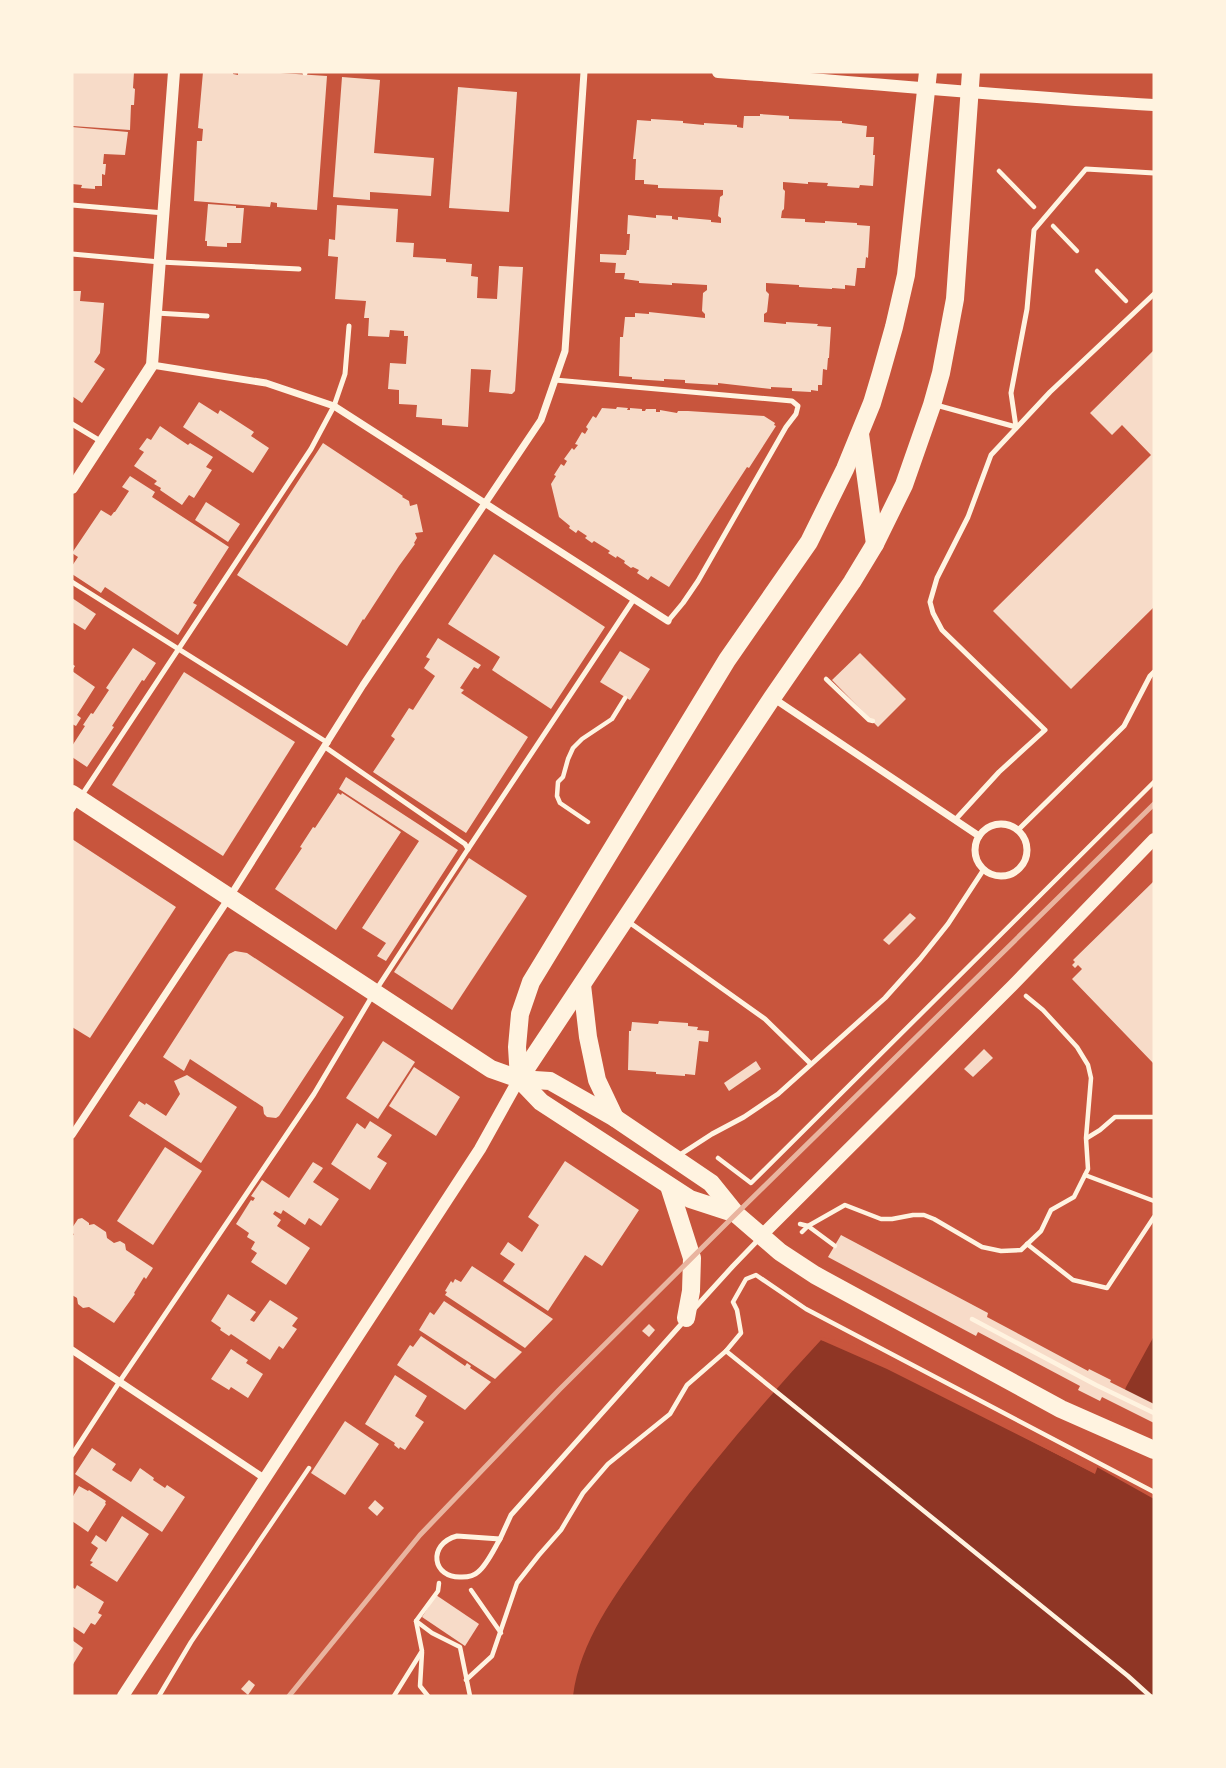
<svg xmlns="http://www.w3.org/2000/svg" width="1226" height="1768" font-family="'PT Sans Narrow',sans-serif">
  <rect width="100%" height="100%" fill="#c8553d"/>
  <!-- water -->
  <path fill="#8f3625" d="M 1154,1336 L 1154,1696 L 573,1696 C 580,1641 615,1595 647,1550 C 700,1476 759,1407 821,1340 L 852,1348 L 1095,1474 L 1126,1387 Z"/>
  <!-- pier -->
  <g fill="#c8553d">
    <polygon points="821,1337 853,1344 988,1414 1096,1474 887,1369 821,1340 819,1338"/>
    <polygon points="1117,1401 1154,1419 1154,1499 1095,1466"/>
  </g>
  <!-- building -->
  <g fill="#f7dbc8">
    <polygon points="72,72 134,72 133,88 135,89 134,105 131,105 130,130 72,126"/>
    <polygon points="203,72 233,72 233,74 238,75 238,72 265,72 327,76 317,210 277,207 277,203 271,202 270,207 194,201 197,141 202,141 203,129 198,128"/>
    <polygon points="342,77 380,80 374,153 434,158 431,196 370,192 370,200 333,197"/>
    <polygon points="458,87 517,92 509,212 449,208"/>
    <polygon points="760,114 789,116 789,119 842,121 842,123 867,126 866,137 874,137 873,155 875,155 873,186 860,185 859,188 827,186 828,183 808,182 808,184 783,182 783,189 785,191 784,209 782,211 781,218 805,219 805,222 825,223 825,221 857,223 857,225 870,226 868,258 866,257 865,268 857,268 855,286 845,285 845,289 832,288 832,289 799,287 799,285 766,283 766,291 769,294 767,312 764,314 764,322 786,324 786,322 818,324 817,326 831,327 829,358 828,358 827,370 823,369 822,385 818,385 818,391 811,390 811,392 792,391 792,388 771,387 771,389 718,383 718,385 685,383 685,380 664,379 664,381 632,379 632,377 619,376 620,337 623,337 625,317 635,317 635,313 649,314 649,312 705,318 705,314 702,311 703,293 707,290 707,285 672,283 672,285 639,283 639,281 624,279 625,273 615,273 616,263 600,262 600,254 626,255 627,250 629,250 630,234 627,234 628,215 656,218 656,215 672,216 672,219 678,220 678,217 711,220 711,222 721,223 721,218 718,216 720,197 723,195 723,190 658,188 658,185 644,184 644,180 635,180 636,159 633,159 637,120 651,121 651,119 683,121 683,123 704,125 704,123 737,125 737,127 743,128 744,116 760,116"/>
    <polygon points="72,127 128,132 125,155 104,154 103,164 106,164 105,175 102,174 102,186 95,186 95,189 81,188 82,185 72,184"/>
    <polygon points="208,204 236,206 236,208 244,208 241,243 227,243 227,247 207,246 207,241 205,241"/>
    <polygon points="337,205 398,209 396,242 414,243 413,257 446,259 446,262 472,264 471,276 478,277 477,298 497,299 499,266 523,267 515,391 512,394 489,392 491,370 471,369 468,427 442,425 442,419 416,417 417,405 399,404 399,390 388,389 390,363 406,364 408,336 404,336 404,331 390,330 389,337 368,336 369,318 364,318 366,301 335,299 338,257 328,256 329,239 335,240"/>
    <polygon points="72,291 81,291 80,301 104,303 100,353 94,362 105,369 82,403 72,396"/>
    <polygon points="1154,350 1154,607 1071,689 993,611 1151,455 1122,425 1112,435 1090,413"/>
    <polygon points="199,402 218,414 220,410 254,432 251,436 269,448 253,473 183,427"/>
    <polygon points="617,407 628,408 627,410 630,410 630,408 642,409 642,411 645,411 646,409 656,409 656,412 660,412 660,410 677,413 678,411 688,411 764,416 775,423 774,425 776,426 749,468 747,467 669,587 651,576 648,580 637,573 639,570 633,567 631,568 624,563 625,561 617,556 616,558 608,553 610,551 594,541 592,543 585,538 587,536 578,530 576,533 569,528 570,526 559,517 551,484 556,476 554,475 561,464 564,466 567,461 564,459 572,448 574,450 578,445 575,444 582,432 585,434 588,429 586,427 593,416 596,418 602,408 616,409"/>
    <polygon points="160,426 188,445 190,443 213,457 206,467 212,470 194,498 189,495 182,505 160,490 161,488 154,484 157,481 134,466 144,452 139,449 147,438 151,440"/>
    <polygon points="323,443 403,496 402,497 409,501 410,506 417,504 423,532 415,533 417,538 414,543 415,544 399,566 364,620 363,619 347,646 237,575"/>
    <polygon points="130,476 155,492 152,497 229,547 193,603 197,605 178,635 105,587 101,593 72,574 72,566 78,557 72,553 101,510 111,516 114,512 115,512 129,491 122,487"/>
    <polygon points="206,502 240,524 228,542 195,520"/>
    <polygon points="494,554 605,627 551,709 492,670 500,657 448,624"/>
    <polygon points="72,598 96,614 85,630 72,622"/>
    <polygon points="438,638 481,665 478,669 474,667 460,688 464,690 461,693 528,737 466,833 373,772 395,739 391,736 409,708 413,710 435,676 424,668 430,659 426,657"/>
    <polygon points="133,648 156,663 144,681 142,680 112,726 114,727 87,767 72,757 72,746 85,726 83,725 91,713 93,714 109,690 106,688"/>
    <polygon points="620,651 650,669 630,700 600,682"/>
    <polygon points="860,653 906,699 878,727 832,680"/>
    <polygon points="72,664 75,666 72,671 95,687 77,715 81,718 76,726 72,724"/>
    <polygon points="184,672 295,742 223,856 112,785"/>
    <polygon points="346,777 458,850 386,961 377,956 386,943 362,928 419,841 339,789"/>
    <polygon points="338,793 341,795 342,793 401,832 336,930 275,889 302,848 300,847 313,827 315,828"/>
    <polygon points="72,839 176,907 90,1038 72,1027"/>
    <polygon points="469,858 527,896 452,1010 394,972"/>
    <polygon points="1154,881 1154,1064 1072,979 1082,969 1078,965 1075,968 1072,965 1075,962 1073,960"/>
    <polygon points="910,913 916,918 889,945 883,940"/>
    <polygon points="235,951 247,953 344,1017 279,1116 276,1118 267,1117 264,1114 263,1107 190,1059 184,1071 163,1057 229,954"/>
    <polygon points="659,1021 688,1023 688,1026 698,1027 697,1030 709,1031 708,1042 699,1041 695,1075 685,1074 685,1076 656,1074 656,1072 628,1070 629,1031 631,1031 632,1022 658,1024"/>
    <polygon points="383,1041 415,1062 378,1119 346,1098"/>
    <polygon points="984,1049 993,1058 973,1077 964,1069"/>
    <polygon points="756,1061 761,1069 729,1091 724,1083"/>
    <polygon points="414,1067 460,1097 436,1136 389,1106"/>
    <polygon points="187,1075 237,1107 201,1163 129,1116 139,1101 145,1105 146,1103 166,1116 180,1094 174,1081"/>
    <polygon points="370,1121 392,1135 377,1157 387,1163 370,1190 331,1164 357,1123 365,1129"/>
    <polygon points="165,1147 202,1171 153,1245 117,1221"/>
    <polygon points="565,1161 639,1210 602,1266 585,1255 548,1311 503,1281 515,1264 500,1254 508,1242 522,1252 539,1225 528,1217"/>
    <polygon points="313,1162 323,1168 313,1182 339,1199 321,1226 309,1218 305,1225 283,1210 281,1214 275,1211 273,1214 281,1220 277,1226 310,1248 286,1285 251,1262 257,1253 251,1249 255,1242 247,1237 249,1233 236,1224 251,1200 253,1201 255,1198 251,1196 262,1180 289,1198"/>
    <polygon points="82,1218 89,1223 89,1225 94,1224 106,1232 107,1238 114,1243 120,1241 125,1244 126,1250 153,1268 146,1279 144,1277 134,1293 135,1294 114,1323 89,1307 83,1308 78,1304 77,1298 72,1295 72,1237 74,1234 72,1233 72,1228 78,1219"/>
    <polygon points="841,1235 988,1313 987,1317 1088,1371 1089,1369 1111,1380 1110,1382 1154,1404 1154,1423 1102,1397 1100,1401 1078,1390 1080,1386 978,1332 976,1336 828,1257"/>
    <polygon points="472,1266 553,1319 525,1348 445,1295 447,1292 445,1291 451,1281 453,1283 455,1279 461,1282"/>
    <polygon points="228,1294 256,1312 250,1320 254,1322 270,1300 298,1318 292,1326 297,1329 283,1349 279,1346 270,1360 231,1334 229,1336 220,1330 221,1328 211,1321"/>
    <polygon points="444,1301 522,1352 495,1379 419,1330 430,1312 434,1315"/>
    <polygon points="649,1324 655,1330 649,1337 642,1331"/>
    <polygon points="421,1336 465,1366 467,1363 471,1366 470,1368 491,1382 465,1410 397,1365 410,1345 413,1347"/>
    <polygon points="231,1349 248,1360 246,1363 263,1374 248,1398 231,1387 229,1390 211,1379"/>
    <polygon points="395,1375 427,1396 415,1416 424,1422 405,1450 400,1447 399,1449 394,1445 395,1443 365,1424"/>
    <polygon points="345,1421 379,1444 345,1495 311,1473"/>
    <polygon points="92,1448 116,1464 112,1470 131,1482 140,1468 154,1478 153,1480 165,1488 167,1485 185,1497 162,1532 75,1474"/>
    <polygon points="79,1486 88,1491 89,1490 106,1501 105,1503 106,1504 88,1532 72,1521 72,1498"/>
    <polygon points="375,1500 384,1508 377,1516 368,1508"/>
    <polygon points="122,1516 149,1534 117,1582 90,1565 93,1562 90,1561 98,1548 91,1543 96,1535 106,1542"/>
    <polygon points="77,1585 104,1602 98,1613 102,1615 95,1625 91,1623 84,1634 72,1626 72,1587 75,1589"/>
    <polygon points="436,1595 479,1624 465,1646 422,1617"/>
    <polygon points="72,1640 83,1648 72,1666"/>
    <polygon points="249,1680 255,1685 248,1695 241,1689"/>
  </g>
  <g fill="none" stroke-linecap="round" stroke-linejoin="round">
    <!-- path -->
    <g stroke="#fff3e0" stroke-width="4.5">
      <polyline points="999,171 1034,207"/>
      <polyline points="1053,226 1077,251"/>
      <polyline points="1097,271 1126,301"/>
      <polyline points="826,679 869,720 873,721"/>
      <polyline points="588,822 560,803 557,796 558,782 563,777 568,759 573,748 582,739 612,719 625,698"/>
      <polyline points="1087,1138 1100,1130 1115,1117 1154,1117"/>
      <polyline points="718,1158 751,1183 1154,782"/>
      <polyline points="1085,1175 1154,1201"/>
      <polyline points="800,1224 808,1226 835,1246"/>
      <polyline points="802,1232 808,1226 845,1205 881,1219 892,1219 913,1215 924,1215 934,1219 982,1247 1001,1251 1021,1250 1041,1231 1051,1210 1074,1197 1088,1169 1086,1138 1091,1078 1088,1065 1077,1047 1043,1010 1026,996"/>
      <polyline points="1027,1244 1073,1280 1107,1288 1154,1217"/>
      <polyline points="972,1319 1096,1385 1154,1413"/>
      <polyline points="726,1351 1128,1676 1150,1696"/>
      <polyline points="439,1583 438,1591 416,1621 432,1633 460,1647 470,1696"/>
      <polyline points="471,1590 501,1633"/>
      <polyline points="422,1652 420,1686 428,1696"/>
      <polyline points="466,1680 492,1656 517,1583 539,1555 561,1530 583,1493 608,1464 670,1414 687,1385 726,1351 741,1333 737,1310 733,1302 746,1279 756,1275 806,1309 1154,1492"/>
      <polyline points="159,1696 191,1642 309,1468"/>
      <polyline points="394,1696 422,1651 416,1621"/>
    </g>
    <!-- service -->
    <g stroke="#fff3e0" stroke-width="5">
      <polyline points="305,72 305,73"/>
      <polyline points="72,205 164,213"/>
      <polyline points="72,254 160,262 299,269"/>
      <polyline points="156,313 207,316"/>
      <polyline points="555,380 792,401 798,406 796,414 786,427 698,581 683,603 668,621"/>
      <polyline points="936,405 1016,427 1011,393 1027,309 1034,230 1086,169 1154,173"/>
      <polyline points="72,424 102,442"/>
      <polyline points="72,582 328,743"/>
      <polyline points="72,810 311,449 334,406 345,374 349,326"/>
      <polyline points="955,820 999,772 1045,730 942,630 933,613 930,602 937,578 968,517 991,455 1050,392 1154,294"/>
      <polyline points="1018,830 1124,726 1150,676 1154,672"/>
      <polyline points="468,849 634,599"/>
      <polyline points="626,920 765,1019 811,1064"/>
      <polyline points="678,1156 712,1134 744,1117 778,1094 885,998 920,959 948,924 984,869"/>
      <polyline points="693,1310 733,1266 760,1238"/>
      <polyline points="72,1455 120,1381 314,1094 374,993 468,849 465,844 325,747"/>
      <path d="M 457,1536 L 500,1539 C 494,1549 487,1565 478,1572 C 474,1576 468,1577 462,1577 C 432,1579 427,1544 457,1536 Z"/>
      <polyline points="500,1539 511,1515 685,1320"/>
    </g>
    <!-- minor -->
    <g stroke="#fff3e0" stroke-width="7">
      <polyline points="152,365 266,383 334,406 668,621"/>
      <polyline points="773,698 979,836"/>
      <circle cx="1001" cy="850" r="26"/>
      <polyline points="72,1135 229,898 363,685 541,420 565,351 584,72"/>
      <polyline points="72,1350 264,1478"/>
    </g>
    <!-- tertiary -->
    <g stroke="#fff3e0" stroke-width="12">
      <path d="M 718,72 C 863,82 1009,97 1154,105"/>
      <polyline points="72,488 152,365 174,72"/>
      <polyline points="761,1236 1013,985 1154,839"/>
      <polyline points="123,1696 480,1149 519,1079"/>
    </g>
    <!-- primary -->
    <g stroke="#fff3e0" stroke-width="18">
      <polyline points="860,434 875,544"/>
      <polyline points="72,794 491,1069 519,1079 550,1081 615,1118 711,1183 736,1214 780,1252 815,1275 1061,1409 1154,1450"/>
      <polyline points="582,985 588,1037 597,1080 615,1118"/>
      <polyline points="519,1079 772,698 852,582 875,544 904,485 932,405 941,373 955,299 971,72"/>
      <polyline points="519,1079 517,1047 520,1014 531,982 727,660 809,542 845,469 872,403 881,373 894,327 906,275 928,72"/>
      <polyline points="519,1079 541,1102 690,1199 736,1214"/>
      <polyline points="669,1186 692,1258 691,1291 686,1318"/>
    </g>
    <!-- rail -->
    <polyline stroke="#e9b49f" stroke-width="5" points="289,1696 420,1535 559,1390 736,1214 1154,804"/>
  </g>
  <!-- border -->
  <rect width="1226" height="1768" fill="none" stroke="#fff3e0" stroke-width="147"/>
</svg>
